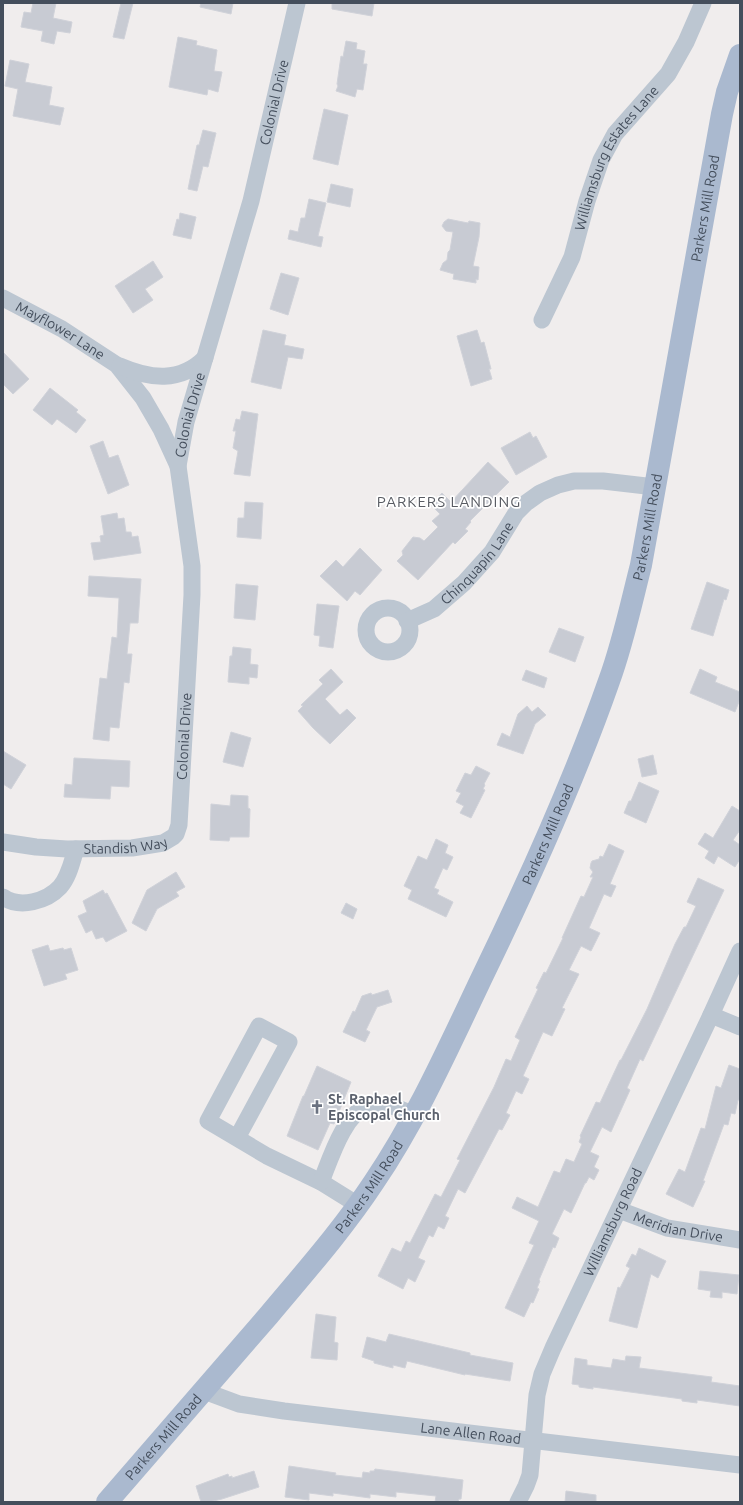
<svg xmlns="http://www.w3.org/2000/svg" width="743" height="1505" font-family="Ubuntu,sans-serif">
  <rect width="100%" height="100%" fill="#f0eded"/>
  <!-- building -->
  <g fill="#c8cbd3" stroke="#d0d2d9">
    <polygon points="33,3 56,3 53,18 72,22 70,33 57,31 54,44 41,41 43,31 21,27 24,12 31,13"/>
    <polygon points="121,3 133,3 124,39 113,37"/>
    <polygon points="201,3 233,3 231,14 200,7"/>
    <polygon points="332,3 374,3 372,16 332,9"/>
    <polygon points="178,37 197,41 196,45 217,50 214,71 222,72 218,92 208,89 207,95 169,87"/>
    <polygon points="346,41 357,43 356,49 365,51 363,64 367,64 363,90 357,89 355,97 336,91 338,86 337,84 341,56 343,57"/>
    <polygon points="10,60 29,64 25,82 52,87 49,105 64,108 60,125 13,116 18,89 5,86"/>
    <polygon points="324,109 348,115 338,165 313,159"/>
    <polygon points="203,130 216,133 208,167 203,166 197,191 188,189 197,145 199,145"/>
    <polygon points="331,184 353,189 350,207 327,202"/>
    <polygon points="309,199 326,203 318,236 323,237 321,247 288,239 290,230 298,232 301,218 305,218"/>
    <polygon points="180,213 196,217 191,239 173,235 177,219 179,220"/>
    <polygon points="448,219 468,223 469,221 480,223 479,237 473,266 479,267 478,280 476,279 476,283 453,279 454,274 440,270 443,263 447,260 448,252 450,250 453,232 446,231 442,226 444,222"/>
    <polygon points="153,261 163,277 145,289 153,300 133,313 115,286"/>
    <polygon points="281,273 299,278 288,315 270,309"/>
    <polygon points="263,330 286,335 284,345 304,349 302,359 288,357 281,389 251,382"/>
    <polygon points="477,330 481,343 484,342 491,369 489,369 492,379 471,386 457,336"/>
    <polygon points="3,352 29,379 13,394 3,384"/>
    <polygon points="50,388 78,410 76,412 86,420 76,433 57,419 52,425 33,410"/>
    <polygon points="242,411 258,414 250,476 234,474 238,451 233,448 236,431 233,431 236,419 240,420"/>
    <polygon points="530,432 533,438 536,436 547,457 516,475 501,448"/>
    <polygon points="103,441 109,458 118,455 129,485 108,494 90,446"/>
    <polygon points="488,462 509,482 470,521 471,522 465,529 468,531 455,544 453,542 418,580 397,561 403,555 402,551 413,537 420,538 424,541 438,527 432,521 440,514 431,505 442,493 451,502"/>
    <polygon points="245,502 263,503 261,539 237,537 238,518 244,518"/>
    <polygon points="117,513 118,519 124,518 126,532 131,532 132,537 138,536 141,553 94,560 91,543 101,542 100,536 104,535 101,516"/>
    <polygon points="360,548 382,570 360,595 355,591 347,601 320,576 336,560 343,567"/>
    <polygon points="89,576 141,579 138,623 130,623 127,654 132,654 129,683 124,682 119,728 110,727 109,741 93,739 100,678 107,679 112,637 117,638 119,598 88,596"/>
    <polygon points="707,582 729,590 726,600 724,599 713,636 691,629"/>
    <polygon points="236,584 258,586 255,620 234,618"/>
    <polygon points="317,604 339,606 333,648 319,646 320,636 314,635"/>
    <polygon points="559,628 584,637 575,662 549,652"/>
    <polygon points="233,647 251,649 250,664 258,665 257,678 249,677 249,684 228,682 230,656 232,656"/>
    <polygon points="331,669 343,682 325,699 340,715 347,709 356,718 330,744 313,728 298,711 303,706 301,705 323,684 319,680"/>
    <polygon points="700,669 717,677 715,682 740,692 740,699 735,712 690,693"/>
    <polygon points="526,670 547,678 544,688 522,680"/>
    <polygon points="527,706 532,712 538,707 546,715 535,724 523,754 497,745 502,733 510,737 518,714"/>
    <polygon points="231,732 251,738 243,767 223,762"/>
    <polygon points="3,751 26,765 11,789 3,784"/>
    <polygon points="653,755 657,774 642,777 638,759"/>
    <polygon points="74,758 130,761 129,787 111,786 110,799 64,797 65,784 72,785"/>
    <polygon points="476,766 490,773 484,784 485,785 483,789 485,790 471,818 460,813 464,806 456,802 461,793 456,791 465,773 471,775"/>
    <polygon points="639,782 659,791 646,823 624,813 629,801 631,801"/>
    <polygon points="231,795 248,796 248,808 250,809 249,837 230,837 229,841 210,840 211,804 230,806"/>
    <polygon points="732,806 740,811 740,830 733,840 740,845 740,859 735,867 718,856 714,864 705,858 709,851 698,844 705,833 713,838"/>
    <polygon points="436,839 448,845 445,853 453,857 447,870 443,868 434,888 439,890 437,894 453,902 446,917 408,899 412,890 404,886 418,856 427,860"/>
    <polygon points="609,844 624,851 610,884 616,886 611,897 604,894 589,928 600,933 591,951 581,946 569,970 579,974 562,1008 565,1009 552,1036 543,1032 523,1076 529,1079 522,1094 516,1091 506,1113 510,1115 502,1130 499,1129 465,1193 458,1189 445,1216 449,1218 444,1229 438,1226 433,1237 429,1235 418,1258 425,1261 415,1282 408,1278 403,1289 378,1276 392,1248 401,1252 406,1241 410,1243 435,1194 441,1197 460,1160 457,1159 494,1087 506,1059 511,1061 520,1040 515,1037 538,989 536,988 544,972 546,973 563,938 562,938 581,896 584,897 593,877 590,877 593,872 590,868 591,863 592,861 599,859 600,856 603,857"/>
    <polygon points="176,872 185,887 176,892 179,896 157,909 146,931 132,923 147,890"/>
    <polygon points="698,878 724,890 643,1061 640,1059 627,1088 630,1090 611,1132 602,1127 590,1152 599,1156 594,1167 599,1170 594,1180 589,1177 586,1183 585,1183 571,1213 564,1209 552,1234 559,1238 555,1248 553,1247 539,1280 540,1281 537,1288 539,1289 533,1303 531,1302 524,1317 505,1308 534,1245 529,1243 539,1221 512,1208 517,1197 538,1207 554,1171 560,1173 566,1159 574,1162 582,1144 579,1142 581,1137 580,1136 596,1102 600,1103 620,1060 621,1060 647,1009 675,944 684,927 686,927 696,906 687,902"/>
    <polygon points="103,890 105,894 107,893 127,931 106,942 103,937 96,939 92,930 86,933 78,916 87,912 83,901"/>
    <polygon points="346,903 357,909 353,919 341,913"/>
    <polygon points="48,945 50,951 63,948 64,950 71,948 78,970 65,974 67,979 44,986 32,950"/>
    <polygon points="388,990 392,1002 377,1007 366,1030 370,1032 365,1042 343,1032 353,1011 355,1012 362,996 371,993 372,995"/>
    <polygon points="729,1065 740,1069 740,1100 738,1100 735,1114 731,1113 728,1125 724,1124 703,1181 705,1181 693,1207 666,1194 679,1169 685,1172 701,1128 705,1129 716,1086 721,1088"/>
    <polygon points="317,1066 351,1082 334,1124 330,1123 318,1150 287,1136 303,1096 304,1096"/>
    <polygon points="639,1248 666,1261 658,1278 651,1274 637,1328 609,1321 618,1287 620,1288 630,1268 626,1266 632,1254 636,1256"/>
    <polygon points="700,1271 739,1275 737,1294 722,1292 722,1298 710,1297 711,1291 698,1289"/>
    <polygon points="316,1314 336,1317 334,1342 338,1343 337,1360 311,1358"/>
    <polygon points="389,1334 470,1353 470,1355 513,1363 510,1381 465,1374 465,1375 407,1361 405,1368 393,1365 393,1368 374,1363 374,1361 362,1357 367,1337 386,1342"/>
    <polygon points="626,1356 641,1357 639,1368 712,1377 711,1382 740,1386 740,1406 697,1400 697,1403 682,1401 682,1399 593,1387 593,1389 579,1387 579,1385 572,1384 575,1358 587,1360 587,1365 611,1368 613,1359 625,1361"/>
    <polygon points="289,1466 336,1473 335,1475 362,1478 363,1472 370,1473 370,1471 374,1471 375,1469 463,1480 461,1499 459,1499 458,1502 435,1502 436,1496 396,1492 396,1497 370,1494 370,1498 333,1493 333,1496 309,1493 309,1500 285,1497"/>
    <polygon points="254,1471 259,1487 222,1499 209,1502 201,1502 196,1486 228,1474 229,1477 232,1476 232,1478"/>
    <polygon points="566,1491 596,1495 596,1502 565,1502"/>
  </g>
  <g fill="none" stroke-linecap="round" stroke-linejoin="round">
    <!-- minor -->
    <g stroke="#bcc6d1" stroke-width="17">
      <path id="s1" d="M 3,298 L 62,329 L 117,365 L 143,398 L 161,429 L 178,466"/>
      <path id="s2" d="M 542,320 L 572,257 L 587,201 L 601,160 L 615,134 L 668,74 L 686,42 L 703,3"/>
      <path d="M 120,366 C 150,379 180,383 205,358"/>
      <circle cx="388" cy="630" r="22"/>
      <path id="s3" d="M 407,621 L 434,609 L 464,583 L 492,552 L 516,513 L 526,503 L 540,493 L 558,485 L 574,481 L 603,481 L 655,487"/>
      <path id="s4" d="M 3,842 L 36,847 L 67,849 L 132,848 L 163,843 L 173,837 L 176,834 L 179,825 L 192,595 L 192,566 L 178,466 L 186,422 L 251,201 L 297,3"/>
      <path d="M 3,897 C 20,909 47,901 60,887 C 69,877 72,861 76,849"/>
      <polyline points="711,1015 740,1027"/>
      <polyline points="237,1138 289,1042 259,1026 208,1121 267,1156 321,1182 358,1205"/>
      <path d="M 321,1182 C 330,1160 344,1113 369,1105 C 384,1101 401,1109 414,1115"/>
      <path id="s5" d="M 619,1210 L 667,1228 L 740,1240"/>
      <path id="s6" d="M 204,1391 L 239,1404 L 284,1411 L 740,1465"/>
      <path id="s7" d="M 518,1502 L 526,1486 L 530,1475 L 537,1395 L 542,1374 L 553,1348 L 711,1015 L 740,951"/>
    </g>
    <!-- major -->
    <path stroke="#aab9cf" stroke-width="22" id="s8" d="M 107,1502 C 161,1440 215,1378 269,1315 C 305,1272 343,1229 374,1182 C 418,1117 450,1044 484,973 C 530,878 574,781 609,681 C 623,643 631,604 641,565 L 722,114 L 727,92 L 740,55"/>
  </g>
  <!-- icons -->
  <defs>
    <symbol id="church-bare" viewBox="-9 -9 18 18"><path d="M-1.2-6h2.4v3.5h3.3v2.4h-3.3V6h-2.4V-.1h-3.3v-2.4h3.3Z" fill="#6b7280" stroke="#fff" stroke-width="2.5" paint-order="stroke"/></symbol>
  </defs>
  <g fill-rule="evenodd">
    <use href="#church-bare" x="307" y="1097" width="20" height="20"/>
  </g>
  <g text-anchor="middle" stroke-width="3.5" stroke-linejoin="round" paint-order="stroke">
    <!-- street labels -->
    <g font-size="14" fill="#444e5c" stroke="#fff">
      <text dy="5" stroke="none"><textPath href="#s4" startOffset="923">Colonial Drive</textPath></text>
      <text dy="5" stroke="none"><textPath href="#s2" startOffset="180">Williamsburg Estates Lane</textPath></text>
      <text dy="5" stroke="none"><textPath href="#s8" startOffset="1454">Parkers Mill Road</textPath></text>
      <text dy="5" stroke="none"><textPath href="#s1" startOffset="66">Mayflower Lane</textPath></text>
      <text dy="5" stroke="none"><textPath href="#s4" startOffset="599">Colonial Drive</textPath></text>
      <text dy="5" stroke="none"><textPath href="#s8" startOffset="1130">Parkers Mill Road</textPath></text>
      <text dy="5" stroke="none"><textPath href="#s3" startOffset="93">Chinquapin Lane</textPath></text>
      <text dy="5" stroke="none"><textPath href="#s4" startOffset="275">Colonial Drive</textPath></text>
      <text dy="5" stroke="none"><textPath href="#s8" startOffset="806">Parkers Mill Road</textPath></text>
      <text dy="5" stroke="none"><textPath href="#s4" startOffset="123">Standish Way</textPath></text>
      <text dy="5" stroke="none"><textPath href="#s8" startOffset="410">Parkers Mill Road</textPath></text>
      <text dy="5" stroke="none"><textPath href="#s7" startOffset="299">Williamsburg Road</textPath></text>
      <text dy="5" stroke="none"><textPath href="#s5" startOffset="62">Meridian Drive</textPath></text>
      <text dy="5" stroke="none"><textPath href="#s6" startOffset="271">Lane Allen Road</textPath></text>
      <text dy="5" stroke="none"><textPath href="#s8" startOffset="86">Parkers Mill Road</textPath></text>
    </g>
    <!-- worship labels -->
    <g font-size="14" font-weight="bold" fill="#5b616d" stroke="#fff" text-anchor="start">
      <text x="328" y="1104">St. Raphael<tspan x="328" dy="16">Episcopal Church</tspan></text>
    </g>
    <!-- neighbourhood labels -->
    <g font-size="15" letter-spacing="1" fill="#595c63" stroke="#fff">
      <text x="449" y="507">PARKERS LANDING</text>
    </g>
  </g>
  <!-- border -->
  <rect width="743" height="1505" fill="none" stroke="#444e5c" stroke-width="8"/>
</svg>
